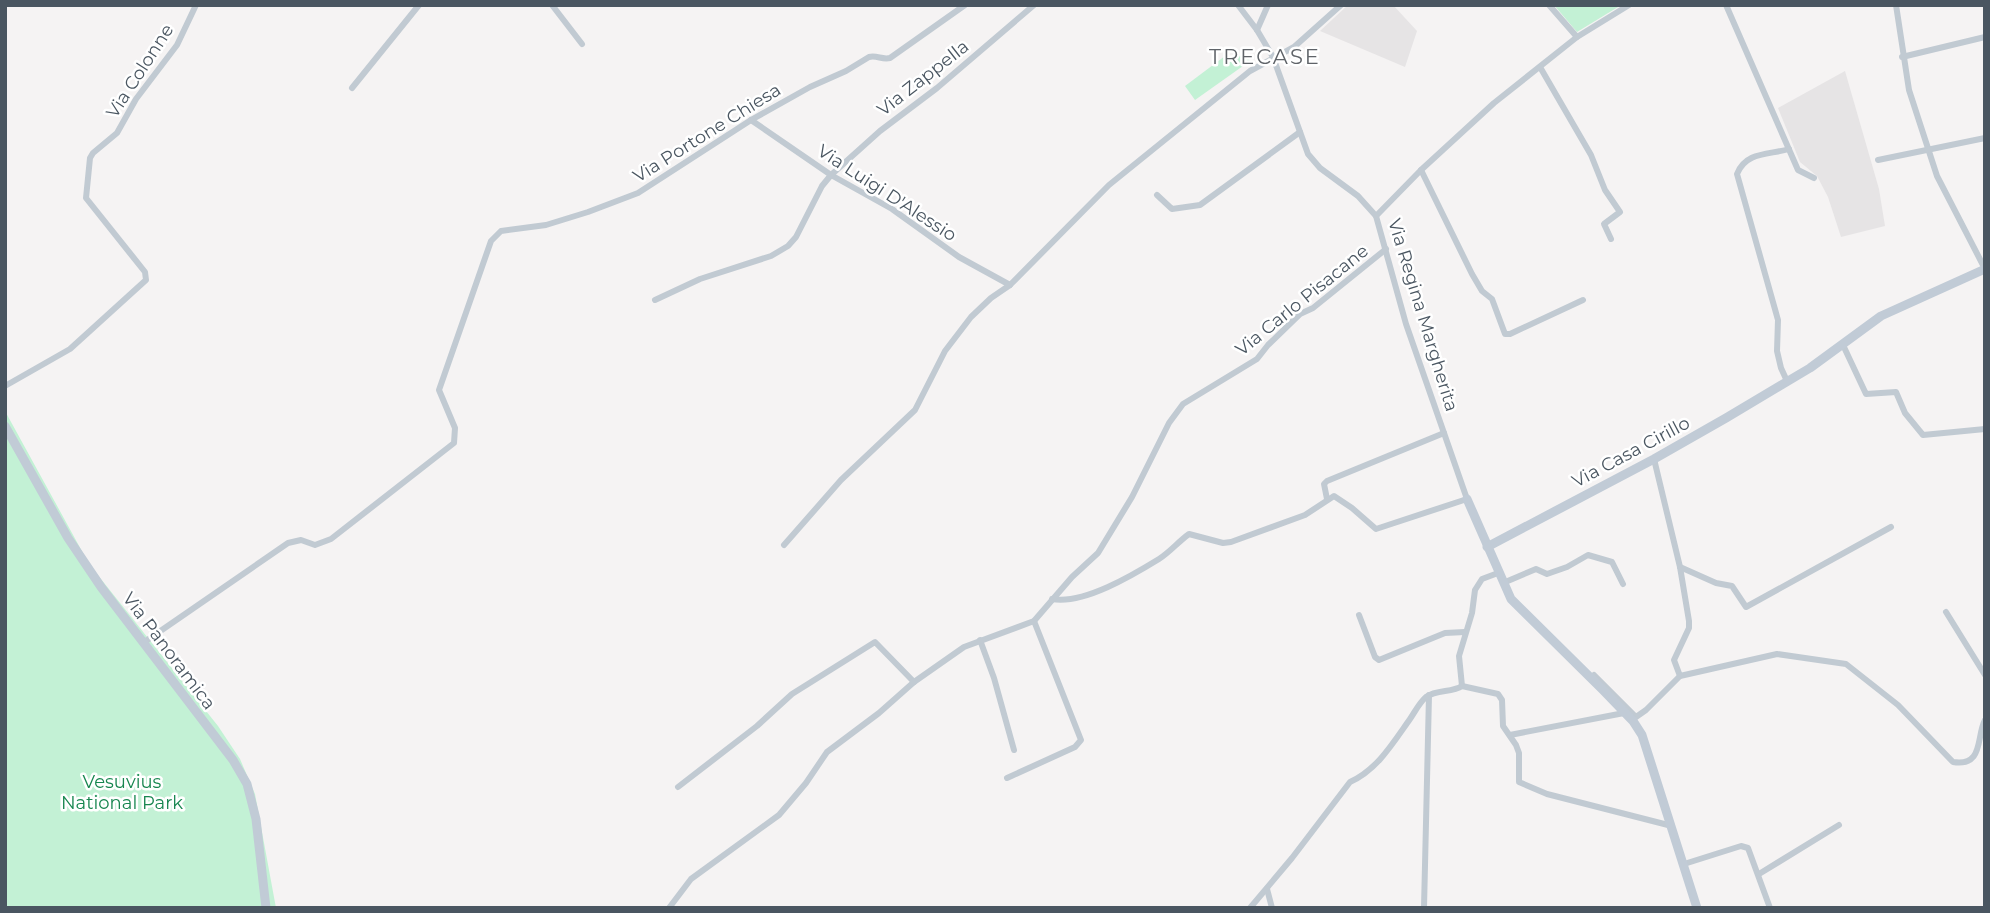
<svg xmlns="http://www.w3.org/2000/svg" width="1990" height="913" font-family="Montserrat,sans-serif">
  <rect width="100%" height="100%" fill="#f5f3f3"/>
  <!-- education -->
  <g fill="#e6e4e5">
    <polygon points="1348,5 1393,5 1417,31 1405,67 1320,31"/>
    <polygon points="1845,71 1879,189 1885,226 1841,237 1828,197 1817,176 1800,162 1778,108"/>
  </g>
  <!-- green -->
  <g fill="#c3f1d5">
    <polygon points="1554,5 1617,5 1618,7 1577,32"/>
    <polygon points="1245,53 1250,61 1195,100 1185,86 1225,56 1230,62"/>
    <polygon points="5,411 89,564 218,726 240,759 255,794 276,908 5,908"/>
  </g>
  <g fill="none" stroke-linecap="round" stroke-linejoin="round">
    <!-- street -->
    <g stroke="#c1cad2" stroke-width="6">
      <polyline points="552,5 582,44"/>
      <polyline points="1549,5 1577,37"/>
      <polyline points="1726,5 1798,170 1814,178"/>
      <polyline points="1896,5 1909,90 1937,176 1985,269"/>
      <polyline points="1257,30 1268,5"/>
      <polyline points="1902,57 1985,37"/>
      <polyline points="1540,67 1591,155 1605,190 1620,212 1604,224 1611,239"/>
      <polyline points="352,88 419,5"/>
      <polyline points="751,120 831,175 892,209 959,257 1010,285"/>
      <polyline points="1878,160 1985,138"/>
      <polyline points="1421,170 1472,274 1482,291 1492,299 1505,334 1510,334 1583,300"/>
      <polyline points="1157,195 1172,209 1200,205 1300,132"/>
      <polyline points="1376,216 1421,170 1494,103 1577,37 1629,5"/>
      <polyline points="655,300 700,279 771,256 788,246 796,237 822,186 831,175 880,131 937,88 1034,5"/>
      <polyline points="1843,345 1866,394 1896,392 1905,413 1923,435 1985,429"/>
      <path d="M 1787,381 L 1781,368 L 1777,351 L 1778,320 L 1737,174 C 1746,151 1770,155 1789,149"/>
      <polyline points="5,386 70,349 146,280 145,272 86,198 90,158 93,153 117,133 136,99 177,45 196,5"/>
      <polyline points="1654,459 1680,567 1689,621 1689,628 1674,660 1680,676"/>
      <polyline points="1327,499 1324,484 1327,481 1444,433"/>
      <polyline points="784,545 841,480 915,410 945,351 971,317 991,298 1010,285 1109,185 1250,71 1294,47 1341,5"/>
      <polyline points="1680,567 1716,583 1732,586 1746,607 1891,527"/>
      <polyline points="1503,583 1536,569 1547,574 1567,567 1588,555 1612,562 1623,584"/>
      <path d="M 1052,599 C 1083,605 1133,575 1159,559 C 1170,552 1178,542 1189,534 L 1223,543 L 1231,542 L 1305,515 L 1334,496 L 1352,508 L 1376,529 L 1467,499 L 1406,324 L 1376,216 L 1358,196 L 1320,168 L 1308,154 L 1273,57 L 1257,30 L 1238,5"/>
      <polyline points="1946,612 1985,675"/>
      <polyline points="1359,615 1375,657 1379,660 1445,633 1465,632"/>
      <polyline points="980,640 994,678 1014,750"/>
      <path d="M 143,643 L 288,543 L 301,540 L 315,545 L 331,539 L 454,443 L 455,428 L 439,390 L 491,241 L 501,231 L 546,225 L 588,212 L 638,193 L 751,120 L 810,87 L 846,71 L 869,57 C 877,55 882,60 890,58 L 965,5"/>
      <path d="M 1594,675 L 1636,717 L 1646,710 L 1680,676 L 1777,654 L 1846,664 L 1898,705 L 1953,762 C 1984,767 1976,737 1985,720"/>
      <polyline points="1462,686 1498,694 1502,700 1503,726 1516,745 1519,753 1519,782 1547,794 1672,826"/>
      <polyline points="1462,686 1459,656 1472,613 1475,590 1482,579 1498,573"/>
      <polyline points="1510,735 1624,713"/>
      <polyline points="1007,778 1075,747 1081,740 1034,621"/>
      <polyline points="678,787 757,726 792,694 875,642 914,682"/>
      <polyline points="1684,864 1741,846 1748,848 1770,908"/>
      <polyline points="1759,874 1839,825"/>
      <polyline points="1267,889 1272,908"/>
      <polyline points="669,908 691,879 779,815 806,783 827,752 879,713 914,682 964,647 1034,621 1072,577 1098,553 1132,497 1169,423 1183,404 1257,359 1268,345 1300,314 1313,308 1386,249"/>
      <path d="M 1250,908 L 1292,858 L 1350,782 C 1377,770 1393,743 1410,719 C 1415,712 1419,703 1426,697 C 1437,689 1452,693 1462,686"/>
      <polyline points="1424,908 1429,695"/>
    </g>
    <!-- secondary -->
    <g stroke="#c1cbd6" stroke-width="9">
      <polyline points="5,426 68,538 101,587 233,760 247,784 256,819 266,908"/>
      <polyline points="1467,499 1511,599 1603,690 1633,721 1642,735 1697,908"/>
      <polyline points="1487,547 1654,459 1726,418 1810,368 1881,316 1985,269"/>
    </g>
  </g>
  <g text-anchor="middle" stroke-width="5" stroke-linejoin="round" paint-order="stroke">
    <!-- street labels -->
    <g font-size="18" fill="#4a5661" stroke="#fff">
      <text transform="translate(140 71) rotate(-57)" y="6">Via Colonne</text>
      <text transform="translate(923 78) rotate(-38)" y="6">Via Zappella</text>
      <text transform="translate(707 133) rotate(-32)" y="6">Via Portone Chiesa</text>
      <text transform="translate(887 193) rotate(33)" y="6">Via Luigi D'Alessio</text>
      <text transform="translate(1302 300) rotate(-39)" y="6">Via Carlo Pisacane</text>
      <text transform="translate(1423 315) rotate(73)" y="6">Via Regina Margherita</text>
      <text transform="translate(1631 452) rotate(-28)" y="6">Via Casa Cirillo</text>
      <text transform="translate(169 651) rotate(53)" y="6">Via Panoramica</text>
    </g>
    <!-- park labels -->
    <g font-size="18" fill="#17864f" stroke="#fff">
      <text x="122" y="788">Vesuvius<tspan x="122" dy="21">National Park</tspan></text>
    </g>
    <!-- quarter labels -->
    <g font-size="21" letter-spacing="2" fill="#5f6368" stroke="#fff">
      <text x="1265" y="64">TRECASE</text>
    </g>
  </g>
  <!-- border -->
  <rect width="1990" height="913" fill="none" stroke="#4a5661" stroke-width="14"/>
</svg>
